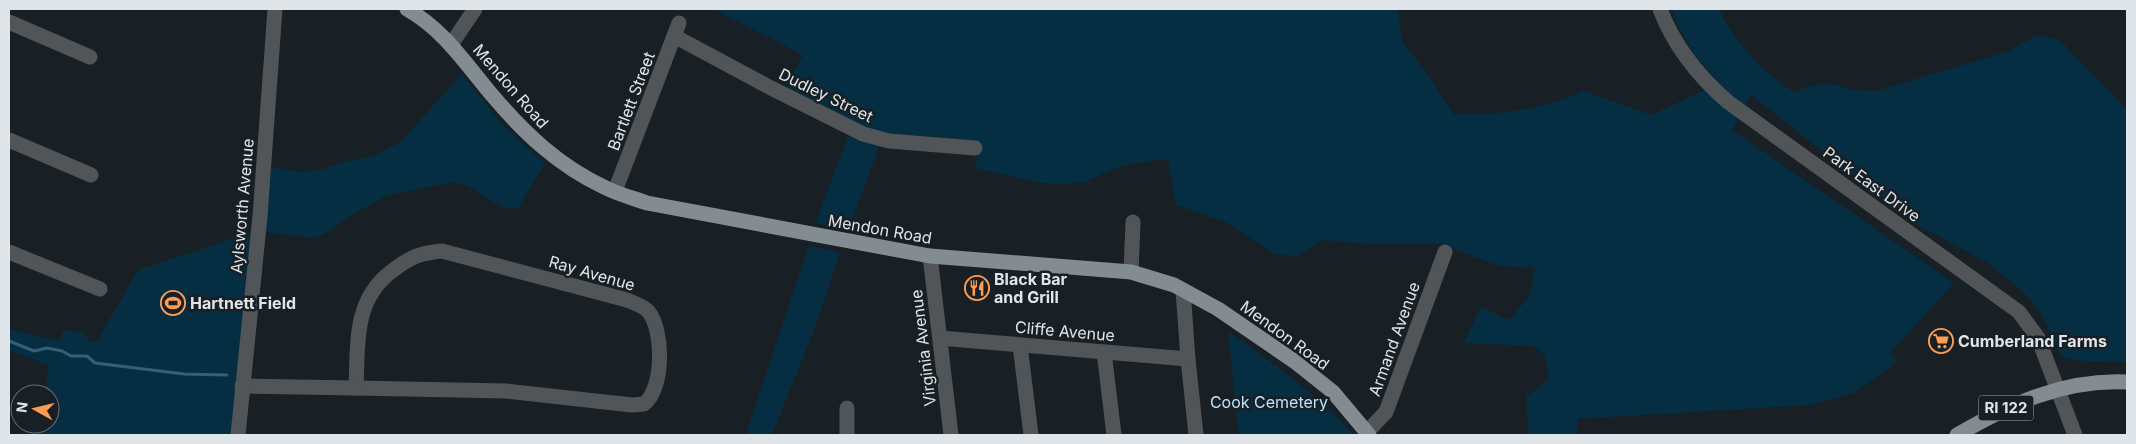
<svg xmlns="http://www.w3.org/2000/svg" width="2136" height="444" font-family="Inter,sans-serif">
  <rect width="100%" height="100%" fill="#182025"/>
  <!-- green -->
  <g fill="#052e42">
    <path d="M 713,9 L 1398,9 L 1402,41 L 1431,79 L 1453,114 C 1498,116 1543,109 1584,91 L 1651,115 L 1720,83 L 1694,55 L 1676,21 L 1672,9 L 1719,9 C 1735,41 1763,75 1795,92 L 1807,87 L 1829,83 L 1852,90 L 1876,91 L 2009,51 L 2037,35 L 2060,40 L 2127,110 L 2127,362 L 2084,361 L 2066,358 L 2058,351 L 2042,315 L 2030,298 L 1988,263 L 1914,223 L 1751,95 L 1732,130 L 1954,283 L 1891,352 L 1897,362 L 1853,393 L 1810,405 L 1578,419 L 1577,434 L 1529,435 L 1526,397 L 1549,379 L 1545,356 L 1534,346 L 1464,343 L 1481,307 L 1509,320 L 1529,297 L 1535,268 L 1499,266 L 1440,244 L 1366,244 L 1322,240 L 1297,257 L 1275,254 L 1227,223 L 1176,205 L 1168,160 L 1159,159 L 1115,168 L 1085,182 L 1065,184 L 1040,183 L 976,168 L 979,142 L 932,136 L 884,134 L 848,230 L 816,223 L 853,122 L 784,91 L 803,55 Z"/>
    <polygon points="462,74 501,123 545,164 518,208 504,208 469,187 453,182 388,195 352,215 332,230 314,238 256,231 239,435 36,435 38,424 50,424 50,394 44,394 49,365 9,350 9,329 60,341 63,330 84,333 90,342 97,341 138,270 256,231 262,166 301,172 324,169 342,162 373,156 399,143"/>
    <polygon points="809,246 840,252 816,325 772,435 746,435"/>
    <path d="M 1228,332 C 1273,363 1317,393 1353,435 L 1239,435 Z"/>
  </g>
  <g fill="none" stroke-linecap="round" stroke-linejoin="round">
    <!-- stream -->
    <polyline stroke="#375e76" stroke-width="3" points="9,341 34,351 47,348 62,351 71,356 87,356 95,363 184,374 227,375"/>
    <!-- minor -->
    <g stroke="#515558" stroke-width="15">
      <path d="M 1660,9 C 1674,46 1698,76 1728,102 L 2019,312 L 2038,338 L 2075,435"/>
      <polyline points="9,22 90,57"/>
      <polyline points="674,36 771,88 863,134 889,141 975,148"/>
      <polyline points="452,43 475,9"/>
      <polyline points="9,140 91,175"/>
      <polyline points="615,191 679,23"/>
      <path d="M 442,251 L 627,300 C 634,303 643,306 648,311 C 664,330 664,389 644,404 L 632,405 L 506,391 L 356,388 C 358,344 353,300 392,271 C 410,257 420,253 442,251 Z"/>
      <polyline points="9,252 100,289"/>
      <polyline points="930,256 951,435"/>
      <polyline points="1131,272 1133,222"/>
      <polyline points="1183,290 1188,359 1196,435"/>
      <polyline points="940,338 1188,359"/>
      <polyline points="1020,345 1031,435"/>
      <polyline points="1104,352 1114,435"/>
      <polyline points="242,386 356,388"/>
      <polyline points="1366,433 1386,412 1445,252"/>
      <polyline points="238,435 260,216 275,9"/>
      <polyline points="847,435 847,408"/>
    </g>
    <!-- major -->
    <g stroke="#838c91" stroke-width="15">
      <path d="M 407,9 C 444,30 465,63 492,95 C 524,133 559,166 604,187 C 617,194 633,198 647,203 L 930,256 L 1131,272 L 1174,285 L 1218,309 L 1294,361 L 1333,392 L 1369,435"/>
      <path d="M 1957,435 C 2011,404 2063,379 2127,382"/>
    </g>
  </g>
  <!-- icons -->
  <defs>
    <symbol id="restaurant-ring" viewBox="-11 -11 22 22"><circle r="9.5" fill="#182025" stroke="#fd9d54" stroke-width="1.5"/><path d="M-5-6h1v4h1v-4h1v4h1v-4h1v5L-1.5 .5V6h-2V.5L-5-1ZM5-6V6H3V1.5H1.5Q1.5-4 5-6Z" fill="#fd9d54"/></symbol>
    <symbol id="stadium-ring" viewBox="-11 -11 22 22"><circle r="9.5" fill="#182025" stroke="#fd9d54" stroke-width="1.5"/><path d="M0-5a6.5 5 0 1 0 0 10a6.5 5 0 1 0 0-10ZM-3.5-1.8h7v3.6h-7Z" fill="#fd9d54"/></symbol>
    <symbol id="supermarket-ring" viewBox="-11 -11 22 22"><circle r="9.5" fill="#182025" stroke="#fd9d54" stroke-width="1.5"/><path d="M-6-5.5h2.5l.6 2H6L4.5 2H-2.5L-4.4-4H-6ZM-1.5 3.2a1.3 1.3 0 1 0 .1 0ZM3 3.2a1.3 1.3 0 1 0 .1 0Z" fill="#fd9d54"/></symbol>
  </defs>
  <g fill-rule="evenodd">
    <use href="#restaurant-ring" x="963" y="274" width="28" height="28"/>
    <use href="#stadium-ring" x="159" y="289" width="28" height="28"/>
    <use href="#supermarket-ring" x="1927" y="327" width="28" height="28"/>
  </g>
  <g text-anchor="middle" stroke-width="5" stroke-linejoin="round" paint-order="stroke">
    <!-- shield labels -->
    <rect fill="#182025" stroke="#a4aaae" stroke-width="1" x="1978.5" y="395.5" width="55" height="25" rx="4"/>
    <g font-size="15" font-weight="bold" fill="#e0e5e9">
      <text x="2006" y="413">RI 122</text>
    </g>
    <!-- street labels -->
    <g font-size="16" fill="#e0e5e9" stroke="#182025">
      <text transform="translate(511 86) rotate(49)" y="6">Mendon Road</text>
      <text transform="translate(826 95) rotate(26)" y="6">Dudley Street</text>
      <text transform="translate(631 101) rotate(-69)" y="6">Bartlett Street</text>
      <text transform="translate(1872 184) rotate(36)" y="6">Park East Drive</text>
      <text transform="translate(242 206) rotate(-85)" y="6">Aylsworth Avenue</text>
      <text transform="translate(880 229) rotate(10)" y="6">Mendon Road</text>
      <text transform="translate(592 273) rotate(16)" y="6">Ray Avenue</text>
      <text transform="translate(1065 331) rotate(5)" y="6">Cliffe Avenue</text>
      <text transform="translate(1285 335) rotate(36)" y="6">Mendon Road</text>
      <text transform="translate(1394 339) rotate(-70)" y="6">Armand Avenue</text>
      <text transform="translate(923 348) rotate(-97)" y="6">Virginia Avenue</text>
    </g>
    <!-- poi labels -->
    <g font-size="16" font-weight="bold" fill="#e0e5e9" stroke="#182025" text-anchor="start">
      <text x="994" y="285">Black Bar<tspan x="994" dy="18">and Grill</tspan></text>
      <text x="190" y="309">Hartnett Field</text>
      <text x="1958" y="347">Cumberland Farms</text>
    </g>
    <!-- park labels -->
    <g font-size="16" fill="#bbe2fb" stroke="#182025">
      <text x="1269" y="408">Cook Cemetery</text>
    </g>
  </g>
  <!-- border -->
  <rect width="2136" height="444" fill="none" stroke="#e0e5e9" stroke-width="20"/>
  <!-- north arrow -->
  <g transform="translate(35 409) rotate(278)"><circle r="24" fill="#182025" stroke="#686f73"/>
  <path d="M0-4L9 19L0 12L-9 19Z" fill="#fd9d54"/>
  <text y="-8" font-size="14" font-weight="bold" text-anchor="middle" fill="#e0e5e9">N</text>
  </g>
</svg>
